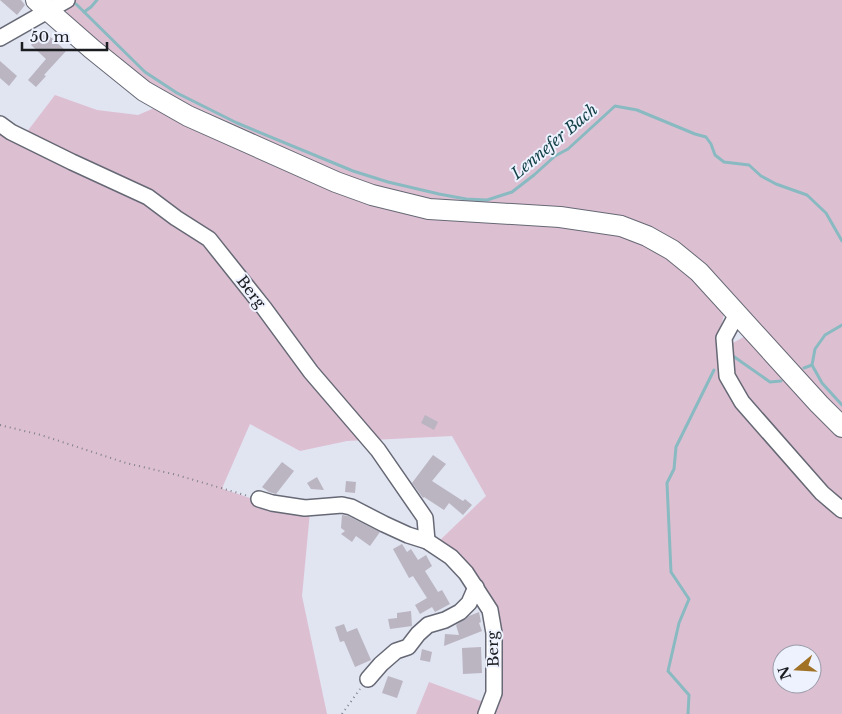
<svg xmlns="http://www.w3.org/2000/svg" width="842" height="714" font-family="'Libre Baskerville',serif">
  <rect width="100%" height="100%" fill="#e1e4f1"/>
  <!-- green -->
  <g fill="#ddbfd2" fill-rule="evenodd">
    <polygon points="75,0 842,0 842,418 633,224 422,201 341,178 150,88 69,19 65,8"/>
    <path d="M 55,95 L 97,110 L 138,115 L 159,106 L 338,190 L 626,233 L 673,259 L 725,310 L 719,335 L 717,354 L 724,381 L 802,478 L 831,491 L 790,452 L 738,392 L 731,361 L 733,343 L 747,335 L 842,427 L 842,714 L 489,714 L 495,618 L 437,543 L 486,496 L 452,436 L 372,440 L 204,235 L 23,137 ZM 782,654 L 812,654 L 812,684 L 782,684 Z"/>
    <polygon points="0,126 114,183 202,237 367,440 347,441 300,451 250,424 223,486 223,489 271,505 310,512 302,596 327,714 0,714"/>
    <polygon points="429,682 489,704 485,714 416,714"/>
  </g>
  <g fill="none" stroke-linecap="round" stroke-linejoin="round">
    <!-- stream -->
    <g stroke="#89bac2" stroke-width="3">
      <polyline points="76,4 145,72 177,93 237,123 353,171 388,182 439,194 466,199 487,200 512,192 534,175 555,156 568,149 615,106 637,110 695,134 706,137 711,144 715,155 724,162 749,165 761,176 776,184 807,195 826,213 842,241"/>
      <polyline points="84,12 91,7 97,0"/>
      <polyline points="842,325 825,335 815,349 812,365 822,383 842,405"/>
      <polyline points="733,356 770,382 781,381"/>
      <polyline points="804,368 812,365"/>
      <polyline points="688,714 689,695 668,671 679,623 689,599 671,572 667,483 674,469 676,447 714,370"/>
    </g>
  </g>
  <!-- building -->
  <g fill="#bab5c1">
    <polygon points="0,0 21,0 25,5 17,15"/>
    <polygon points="44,31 66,51 44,75 46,76 36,87 28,80 46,59 31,45"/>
    <polygon points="0,61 17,76 9,86 0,78"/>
    <polygon points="425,415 438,422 434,430 421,423"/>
    <polygon points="433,455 446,464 432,481 463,501 465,499 472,505 463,515 449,503 444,510 424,497 423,498 412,483"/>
    <polygon points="282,462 294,471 276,494 269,492 262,487"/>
    <polygon points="317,477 324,490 311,489 307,483"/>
    <polygon points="346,481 356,482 355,493 345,492"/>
    <polygon points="342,515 348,516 380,532 370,546 356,536 352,542 341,534 345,531 341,528"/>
    <polygon points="402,544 407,552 411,549 418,560 426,555 432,566 425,571 438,592 442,590 450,604 435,612 432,607 420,614 415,605 427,598 413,576 409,578 393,549"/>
    <polygon points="411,611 412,626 390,629 388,619 397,618 397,613"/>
    <polygon points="479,612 481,622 479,623 482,631 444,646 445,634 459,635 456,625 469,616"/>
    <polygon points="344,624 347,632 357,628 371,660 355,667 344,641 340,642 335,627"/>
    <polygon points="481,647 482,673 463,674 462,648"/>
    <polygon points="422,649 432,652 430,662 420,660"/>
    <polygon points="388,676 403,681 397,698 382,693"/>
  </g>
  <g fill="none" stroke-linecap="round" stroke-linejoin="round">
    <defs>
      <g id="minor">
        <polyline points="0,38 67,0"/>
        <polyline points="0,124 11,132 72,162 148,197 176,218 209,239 264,308 311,372 378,450 425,518 427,541"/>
        <polyline points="737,314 724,338 727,376 742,402 822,493 842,510"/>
        <polyline points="259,499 272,503 305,508 342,505 351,507 384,524 408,535 427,541 451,557 466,573 490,610 494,633 494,693 486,714"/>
        <polyline points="368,679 381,664 396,651 408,647 418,634 428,625 445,620 460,612 469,603 476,587"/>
      </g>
      <polyline id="major" points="36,0 92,49 144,91 188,116 336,182 372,195 429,209 560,217 621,226 647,236 672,250 699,272 819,404 842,427"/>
    </defs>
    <!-- minor casing -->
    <use href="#minor" stroke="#666975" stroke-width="18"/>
    <!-- major casing -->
    <use href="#major" stroke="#666975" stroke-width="22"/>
    <!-- path -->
    <g stroke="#7e8189" stroke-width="2" stroke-dasharray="1 4" stroke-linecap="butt">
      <polyline points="0,425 41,435 126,463 177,475 248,496"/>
      <polyline points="342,714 360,689"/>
    </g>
    <!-- minor -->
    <use href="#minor" stroke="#fff" stroke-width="15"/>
    <!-- major -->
    <use href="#major" stroke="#fff" stroke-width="20"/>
  </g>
  <g text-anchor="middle" stroke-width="4" stroke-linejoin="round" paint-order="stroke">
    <!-- street labels -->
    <g font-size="15" fill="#1a1c20" stroke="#eef2ff">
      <text transform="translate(251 292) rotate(52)" y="5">Berg</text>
      <text transform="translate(493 649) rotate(-92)" y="5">Berg</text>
    </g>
    <!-- water labels -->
    <g font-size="16" font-style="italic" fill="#144148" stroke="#eef2ff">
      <text transform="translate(554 141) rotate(-40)" y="6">Lennefer Bach</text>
    </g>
  </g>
  <!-- north arrow -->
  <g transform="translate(797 669) rotate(252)"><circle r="24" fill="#eef2ff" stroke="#999ca6"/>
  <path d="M0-4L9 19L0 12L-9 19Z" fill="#a17225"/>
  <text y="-8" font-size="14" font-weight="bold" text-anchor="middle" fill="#1a1c20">N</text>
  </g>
  <!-- scale -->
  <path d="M22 42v8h85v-8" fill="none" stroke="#1a1c20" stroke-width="2.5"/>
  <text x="30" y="42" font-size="15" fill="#1a1c20" stroke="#eef2ff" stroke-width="4" paint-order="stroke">50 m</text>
</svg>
